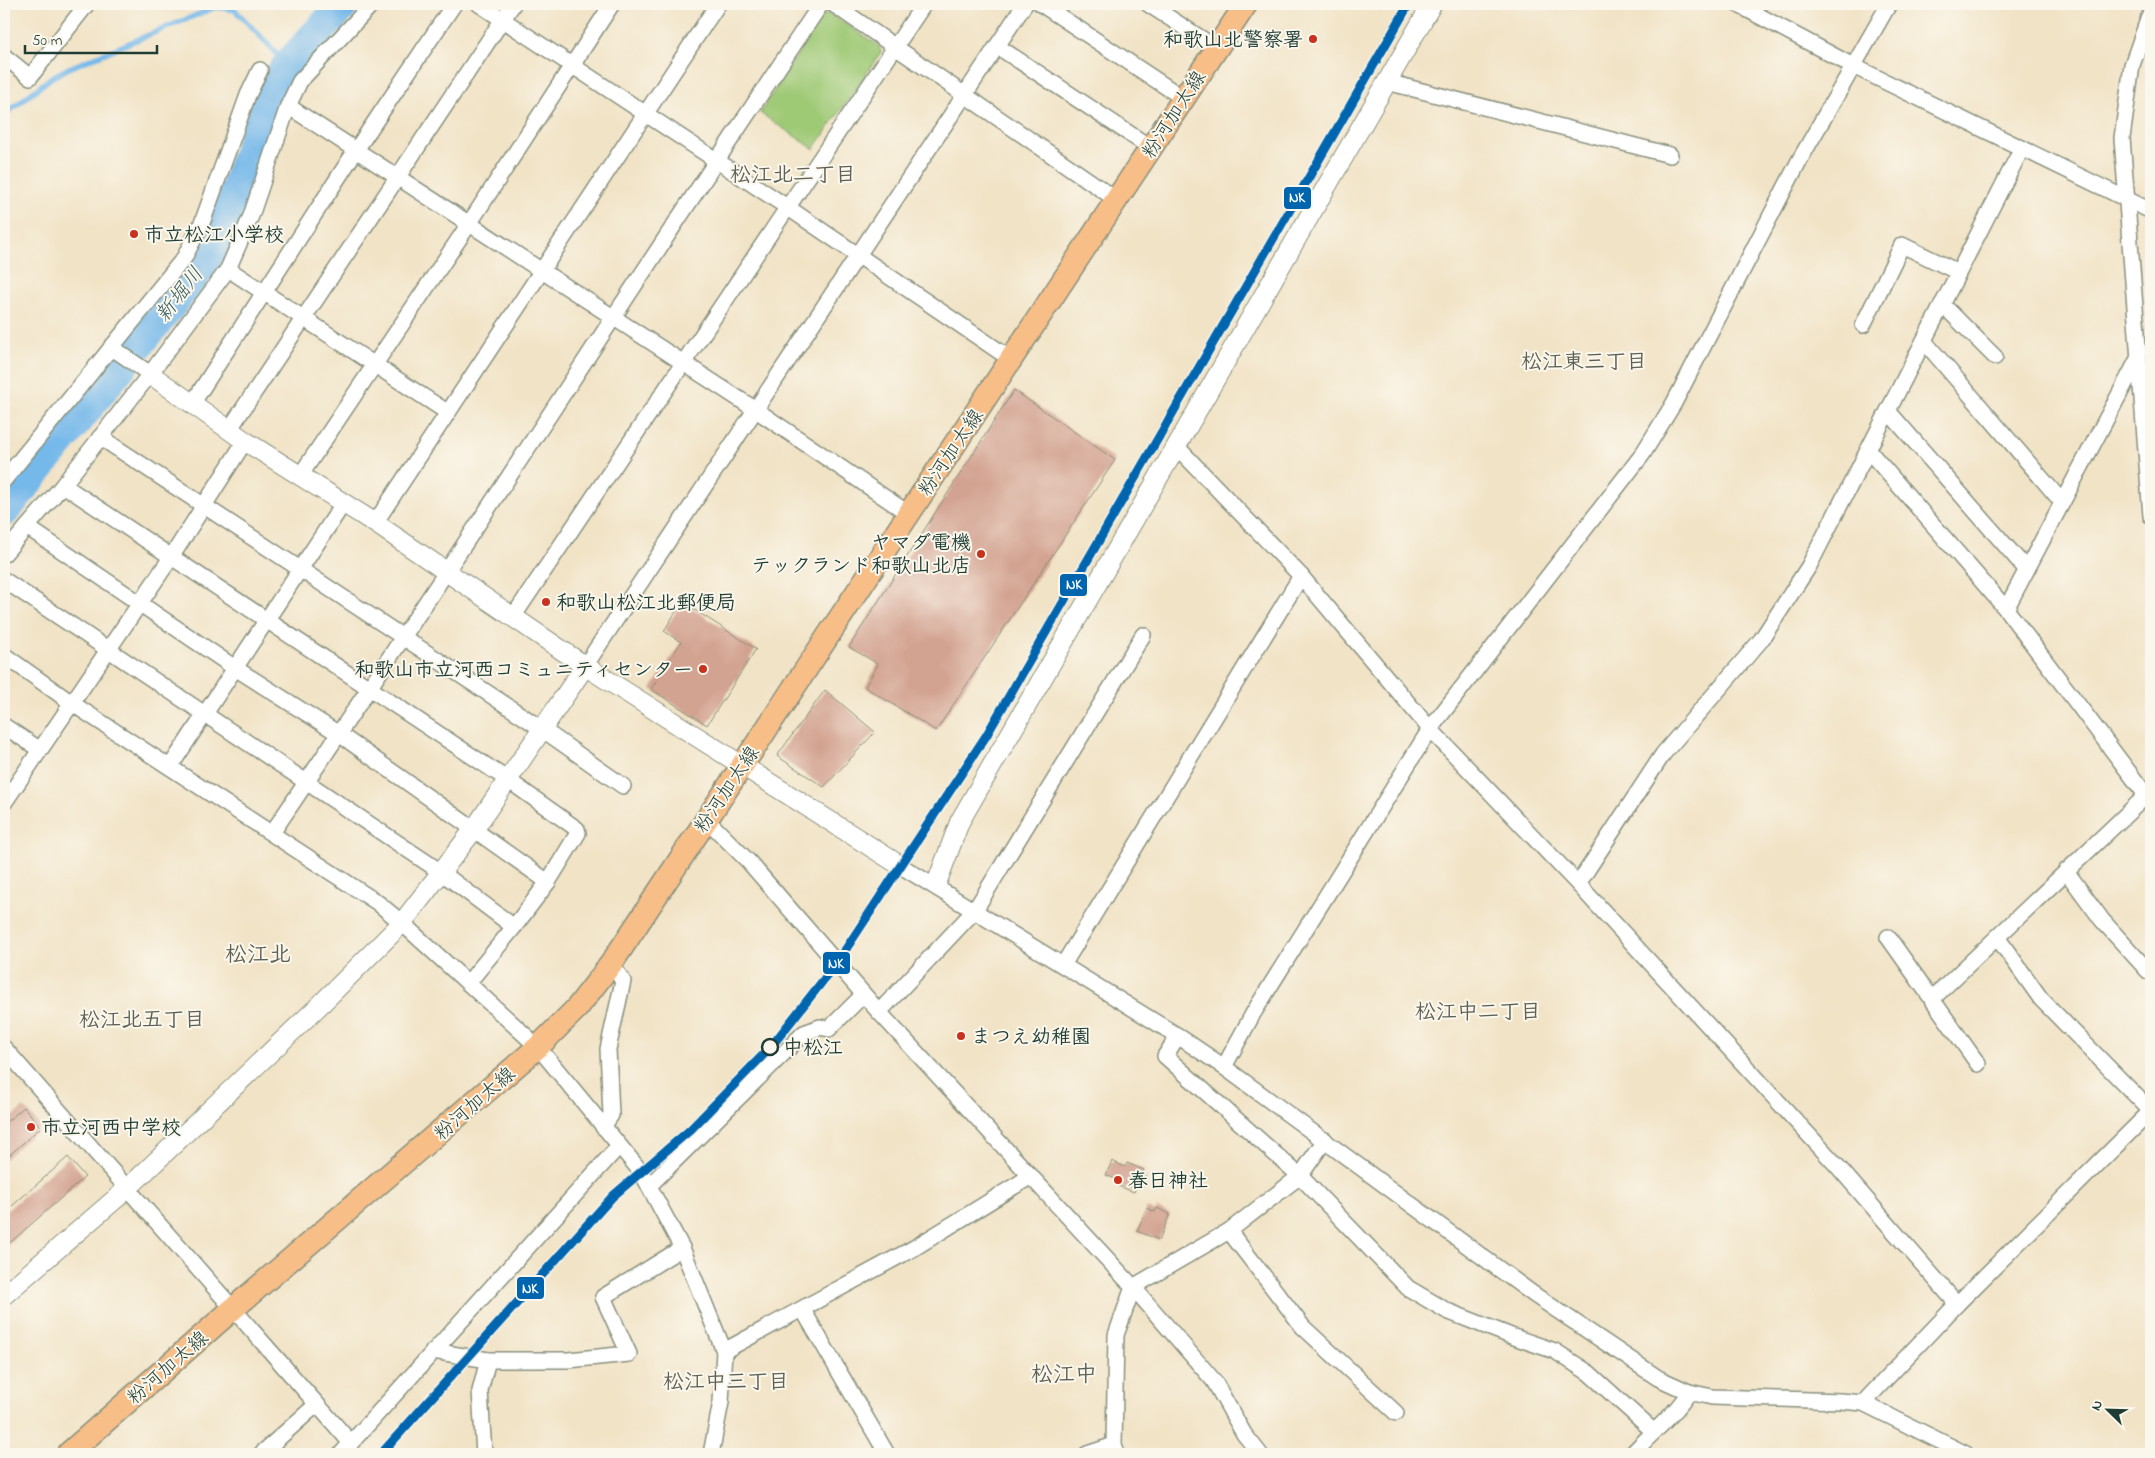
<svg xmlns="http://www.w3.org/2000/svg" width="2155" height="1458" font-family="'Indie Flower','Klee One',sans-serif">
  <rect width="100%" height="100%" fill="#fbf7ec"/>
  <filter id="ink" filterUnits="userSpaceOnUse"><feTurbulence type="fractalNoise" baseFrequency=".02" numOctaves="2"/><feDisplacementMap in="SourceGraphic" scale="10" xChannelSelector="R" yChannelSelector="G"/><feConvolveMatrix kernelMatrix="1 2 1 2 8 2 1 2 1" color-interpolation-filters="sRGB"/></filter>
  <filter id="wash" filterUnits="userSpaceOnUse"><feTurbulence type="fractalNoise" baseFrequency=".0096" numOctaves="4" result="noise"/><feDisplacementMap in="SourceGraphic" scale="20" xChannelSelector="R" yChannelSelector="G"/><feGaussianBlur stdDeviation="1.12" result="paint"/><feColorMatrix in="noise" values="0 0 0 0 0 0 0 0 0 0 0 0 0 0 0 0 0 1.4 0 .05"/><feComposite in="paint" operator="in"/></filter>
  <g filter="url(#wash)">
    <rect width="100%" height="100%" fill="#f1e3c6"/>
    <!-- green -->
    <polygon fill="#9ec975" stroke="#5e8354" points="829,13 879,46 881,52 814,149 760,113 823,15"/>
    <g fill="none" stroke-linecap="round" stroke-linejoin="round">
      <!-- stream -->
      <polyline stroke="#75b8ea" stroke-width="5.5" points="4,115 52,77 69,68 216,7 235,10 288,65"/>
      <!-- river -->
      <polyline stroke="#75b8ea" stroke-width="32" points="4,511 198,271 218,240 272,88 288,65 344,4"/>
    </g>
    <g id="blocks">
      <!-- building -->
      <g fill="#d3a391">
        <polygon points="1014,390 1115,460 936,731 865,687 878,664 849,647"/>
        <polygon points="682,602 756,649 707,725 651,689 681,642 664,631"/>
        <polygon points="825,690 875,732 824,787 777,756"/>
        <polygon points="24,1107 41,1127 4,1160 4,1124"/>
        <polygon points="68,1157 85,1177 4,1248 4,1213"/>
        <polygon points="1112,1161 1125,1167 1127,1163 1144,1170 1142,1175 1147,1177 1142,1187 1137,1185 1134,1192 1118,1186 1120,1181 1106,1175"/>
        <polygon points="1147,1208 1155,1212 1157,1208 1170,1214 1159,1240 1137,1231"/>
      </g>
    </g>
  </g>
  <g filter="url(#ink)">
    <use href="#blocks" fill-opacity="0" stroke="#88907d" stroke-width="1"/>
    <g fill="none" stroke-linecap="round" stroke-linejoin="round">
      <defs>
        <g id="minor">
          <polyline points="479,4 787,207 1012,360"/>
          <polyline points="833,4 1117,200"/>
          <polyline points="1041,4 1183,98"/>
          <polyline points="1148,4 1216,48"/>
          <polyline points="1737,4 1853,66 2151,211"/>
          <polyline points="2151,11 2132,65 2122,138 2151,516"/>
          <polyline points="997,46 1151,148"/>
          <polyline points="4,56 30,77 87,4"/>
          <polyline points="1387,82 1670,155"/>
          <polyline points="288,106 756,410 909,514"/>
          <polyline points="228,269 447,412"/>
          <polyline points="1942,304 1995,357"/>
          <polyline points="1863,325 1902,245 1958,272"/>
          <polyline points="1924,341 2062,502"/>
          <polyline points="111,347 150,374"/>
          <polyline points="192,404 356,150 454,4"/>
          <polyline points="1888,411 2026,569"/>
          <polyline points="229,430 513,4"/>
          <polyline points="100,437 542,729 623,786"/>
          <polyline points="1177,447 1301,576 1430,729 1578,884 1840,1169 1957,1304"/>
          <polyline points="1868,450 2006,609 2146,795"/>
          <polyline points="300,476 469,224 612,4"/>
          <polyline points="4,480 184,258 202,223 248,95 260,70"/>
          <polyline points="63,485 508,780 577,829 578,833 548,882 514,927"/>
          <polyline points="375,523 718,4"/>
          <polyline points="27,527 235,668 339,734 548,882"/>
          <polyline points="4,554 63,485 150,374 228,269 251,216 288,106 300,81 372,4"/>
          <polyline points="4,580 441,872 514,927 468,983"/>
          <polyline points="2006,609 2139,357"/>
          <polyline points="513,617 924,4"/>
          <polyline points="4,655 73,704 378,903 402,923 538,1047 642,1173 682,1248 724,1351 721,1402 711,1454"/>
          <polyline points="585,666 1025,4"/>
          <polyline points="4,726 39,749"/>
          <polyline points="170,767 343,504"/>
          <polyline points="4,803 172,556 245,441"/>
          <polyline points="706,819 749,862 879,1012 1133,1287 1214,1381 1244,1434 1260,1454"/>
          <path d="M 272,833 C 458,559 636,279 821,4"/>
          <polyline points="901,866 1178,1036 1224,1067 1533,1294 1658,1378 1689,1392 1712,1397 1841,1401 1863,1403 1966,1454"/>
          <polyline points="2066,871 2102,920 2148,971"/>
          <polyline points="1578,884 1663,754 1761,640 1809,566 2022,148"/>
          <polyline points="1888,937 1978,1064"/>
          <polyline points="1063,965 1301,576"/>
          <polyline points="1932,999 2151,791"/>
          <polyline points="879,1012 975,910 1143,635"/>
          <polyline points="1178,1036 1165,1056 1300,1176 1408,1288 1447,1311 1511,1336 1555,1351 1589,1373 1653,1431"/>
          <polyline points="4,1048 351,1443"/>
          <polyline points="1224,1067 1254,1012 1430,729 1642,455 1674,403 1799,161 1889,4"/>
          <polyline points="603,1127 611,1115 608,1049 623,981 611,964"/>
          <polyline points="649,1186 804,1033 820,1027 829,1029 863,995"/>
          <polyline points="1229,1231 1303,1327 1396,1413"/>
          <polyline points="803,1310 887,1454"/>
          <polyline points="433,1351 488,1360 480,1391 484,1454"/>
          <polyline points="724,1351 914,1248 1031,1176"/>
          <polyline points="488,1360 568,1360 629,1354 603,1297 682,1248"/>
          <polyline points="1863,1403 1957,1304 2151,1111 2041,999 1997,937"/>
          <polyline points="261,1454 316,1405"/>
          <polyline points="341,1454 619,1146"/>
          <polyline points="1087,1454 1114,1445"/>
          <polyline points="1117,1454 1114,1445 1116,1335 1133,1287 1229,1231 1300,1176 1325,1140"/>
          <path d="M 1632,1454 C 1651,1433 1674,1416 1689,1392"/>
        </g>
        <g id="tertiary">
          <polyline points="150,374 245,441 375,523 585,666 901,866"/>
          <polyline points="936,885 960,821 1432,4"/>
          <polyline points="4,1295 127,1189 322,1003 402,923 475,828 585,666"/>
        </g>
        <polyline id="primary" points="68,1454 234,1308 538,1047 577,1008 611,964 1246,4"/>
      </defs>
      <!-- minor casing -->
      <use href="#minor" stroke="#88907d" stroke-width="18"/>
      <!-- tertiary casing -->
      <use href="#tertiary" stroke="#88907d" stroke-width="21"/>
      <!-- primary casing -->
      <use href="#primary" stroke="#88907d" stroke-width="25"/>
      <!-- minor -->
      <use href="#minor" stroke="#fff" stroke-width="15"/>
      <!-- tertiary -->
      <use href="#tertiary" stroke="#fff" stroke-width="19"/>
      <!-- primary -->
      <use href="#primary" stroke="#f7be88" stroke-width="22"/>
      <defs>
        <polyline id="rail-1" points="381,1454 613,1196 690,1130 770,1048 836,964 986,736 1409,4"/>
      </defs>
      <!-- rail-1 casing -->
      <use href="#rail-1" stroke="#fbf7ec" stroke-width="12"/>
      <!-- rail-1 -->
      <use href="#rail-1" stroke="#0065af" stroke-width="9"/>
    </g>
  </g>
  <!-- markers -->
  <g fill="#c8321e" stroke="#fbf7ec" stroke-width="2">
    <circle cx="1313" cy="39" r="5"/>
    <circle cx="134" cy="234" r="5"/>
    <circle cx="981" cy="554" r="5"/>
    <circle cx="546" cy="602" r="5"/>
    <circle cx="703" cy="669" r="5"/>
    <circle cx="961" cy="1036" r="5"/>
    <circle cx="31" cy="1127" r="5"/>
    <circle cx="1118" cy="1180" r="5"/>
  </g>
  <circle fill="#fbf7ec" stroke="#1f3d34" stroke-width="2.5" cx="770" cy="1047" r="8"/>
  <g text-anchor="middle" stroke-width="4" stroke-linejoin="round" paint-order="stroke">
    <!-- poi labels -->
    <g font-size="20" font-weight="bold" fill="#1f3d34" stroke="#fbf7ec" text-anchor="start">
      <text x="1303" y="46" text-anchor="end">和歌山北警察署</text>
      <text x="144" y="241">市立松江小学校</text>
      <text x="971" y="549" text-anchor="end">ヤマダ電機<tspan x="971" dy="23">テックランド和歌山北店</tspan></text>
      <text x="556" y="609">和歌山松江北郵便局</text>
      <text x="693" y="676" text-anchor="end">和歌山市立河西コミュニティセンター</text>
      <text x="971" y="1043">まつえ幼稚園</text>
      <text x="41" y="1134">市立河西中学校</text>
      <text x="1128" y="1187">春日神社</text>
    </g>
    <!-- street labels -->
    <g font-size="20" fill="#1f3d34" stroke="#fbf7ec">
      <text transform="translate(1173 114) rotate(-57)" y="7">粉河加太線</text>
      <text transform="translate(950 452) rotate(-56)" y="7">粉河加太線</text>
      <text transform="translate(726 789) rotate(-56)" y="7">粉河加太線</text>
      <text transform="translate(474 1103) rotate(-41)" y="7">粉河加太線</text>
      <text transform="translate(167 1367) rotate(-41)" y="7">粉河加太線</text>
    </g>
    <!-- stop labels -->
    <g font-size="20" font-weight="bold" fill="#1f3d34" stroke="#fbf7ec" text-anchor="start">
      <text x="783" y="1054">中松江</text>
    </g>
    <!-- neighbourhood labels -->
    <g font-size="21" font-weight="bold" fill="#5e6155" stroke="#fbf7ec">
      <text x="793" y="181">松江北二丁目</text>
      <text x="1584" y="368">松江東三丁目</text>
      <text x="1478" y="1018">松江中二丁目</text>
      <text x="142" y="1026">松江北五丁目</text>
      <text x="726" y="1388">松江中三丁目</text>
    </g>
    <!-- water labels -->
    <g font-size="21" font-style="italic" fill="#345c62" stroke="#fbf7ec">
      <text transform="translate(179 294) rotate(-52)" y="7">新堀川</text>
    </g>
    <!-- quarter labels -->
    <g font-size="22" font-weight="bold" fill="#5e6155" stroke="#fbf7ec">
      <text x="258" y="961">松江北</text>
      <text x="1064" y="1381">松江中</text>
    </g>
  </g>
  <g stroke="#fbf7ec" stroke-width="2">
    <rect x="1283" y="186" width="29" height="24" rx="5" fill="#0065af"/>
    <rect x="1059" y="573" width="29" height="24" rx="5" fill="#0065af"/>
    <rect x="822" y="951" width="29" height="24" rx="5" fill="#0065af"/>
    <rect x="516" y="1276" width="29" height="24" rx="5" fill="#0065af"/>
  </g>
  <g font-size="14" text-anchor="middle" font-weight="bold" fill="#fff">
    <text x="1297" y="202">NK</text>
    <text x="1074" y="589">NK</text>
    <text x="836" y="968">NK</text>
    <text x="530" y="1293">NK</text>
  </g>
  <!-- margin -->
  <rect width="2155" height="1458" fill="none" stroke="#fbf7ec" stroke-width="20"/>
  <!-- north arrow -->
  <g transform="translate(2108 1410) rotate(293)" stroke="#fbf7ec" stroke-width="4" paint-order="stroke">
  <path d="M0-4L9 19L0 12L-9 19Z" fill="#1f3d34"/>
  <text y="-8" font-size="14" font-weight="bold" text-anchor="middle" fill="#1f3d34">N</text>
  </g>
  <!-- scale -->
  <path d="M25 45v8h132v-8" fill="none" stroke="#1f3d34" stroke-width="2.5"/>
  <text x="32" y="45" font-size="15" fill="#1f3d34" stroke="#fbf7ec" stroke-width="4" paint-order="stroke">50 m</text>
</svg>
